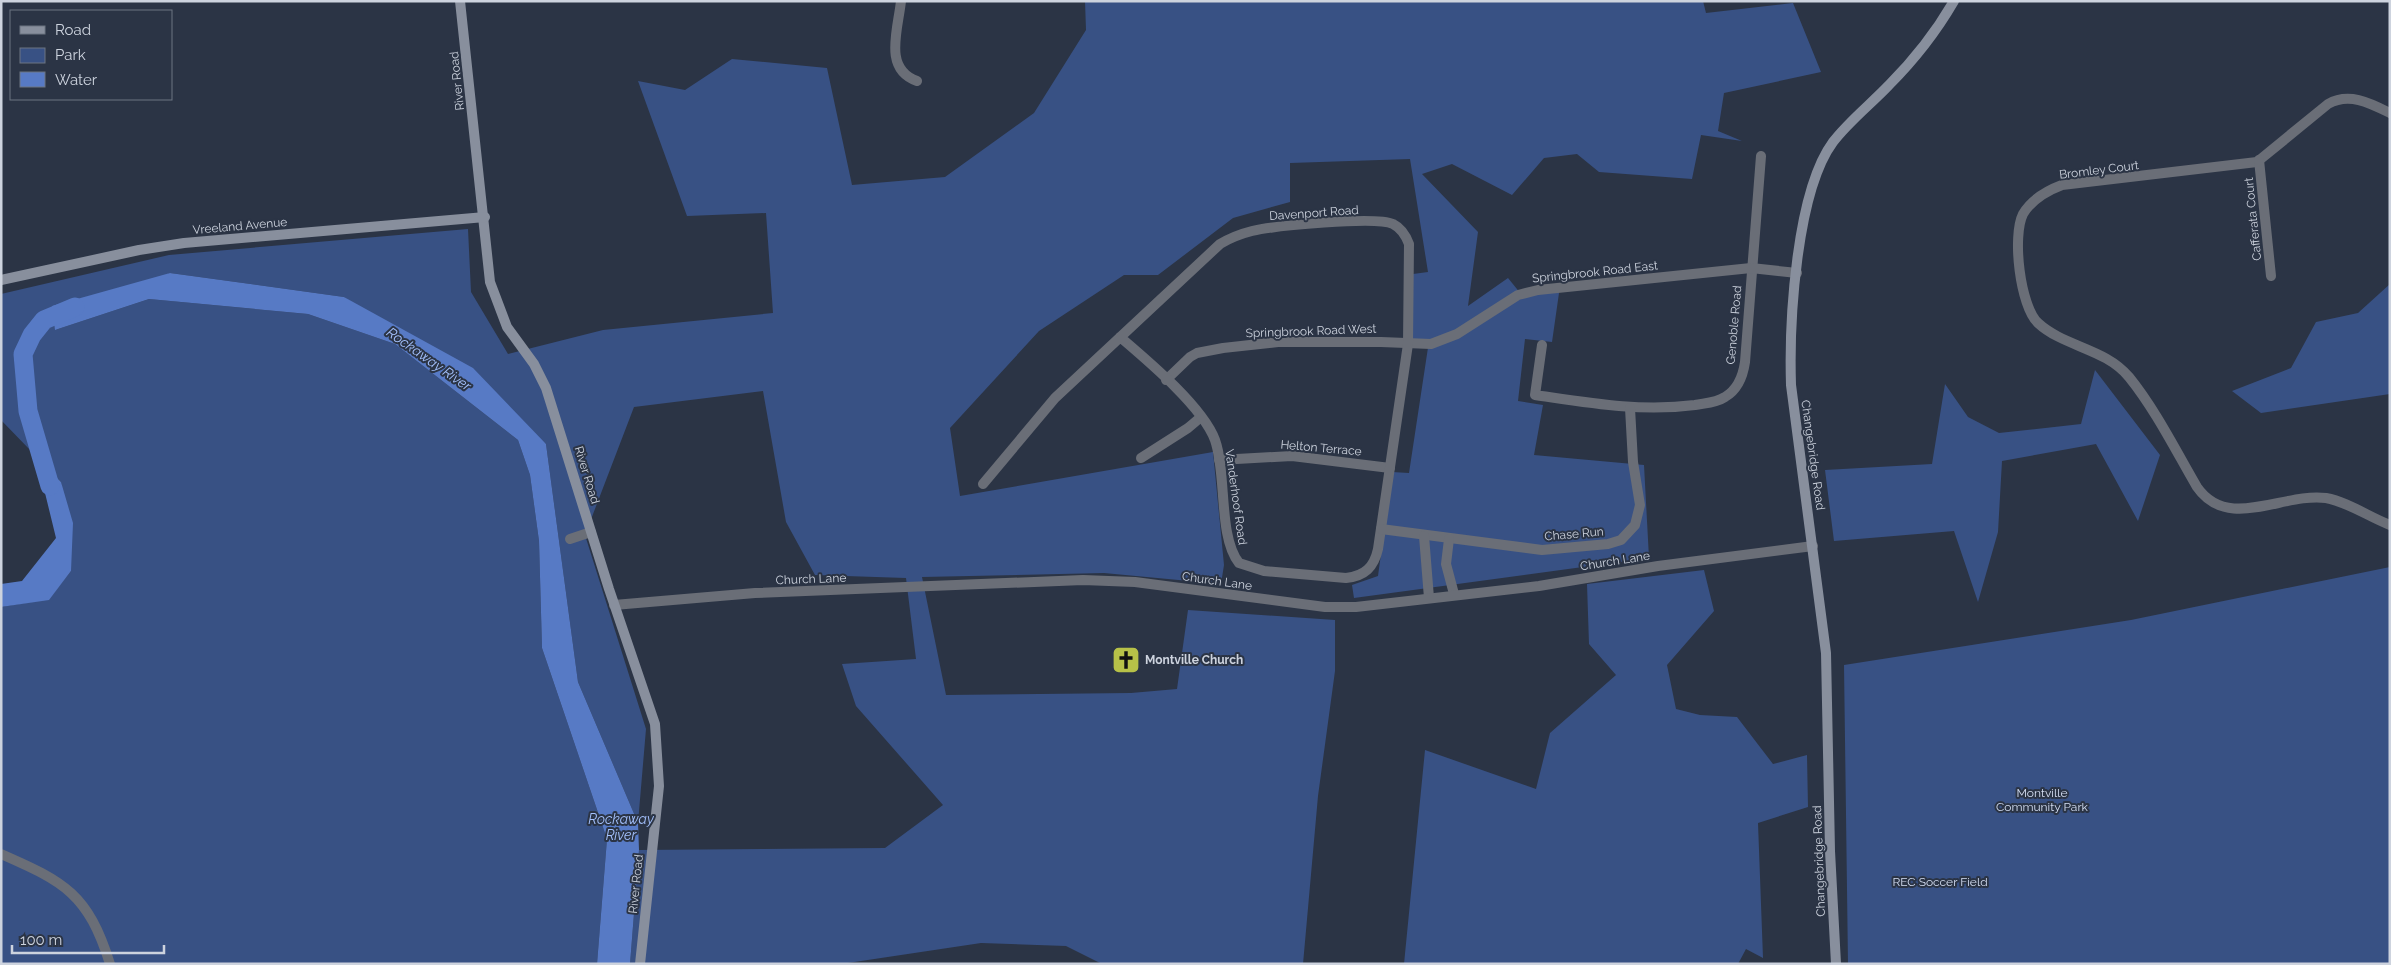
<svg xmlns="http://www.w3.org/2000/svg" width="2391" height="965" font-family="Raleway,sans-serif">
  <rect width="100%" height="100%" fill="#2b3445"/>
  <!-- green -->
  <g fill="#385184">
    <polygon points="1085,1 1703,1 1706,13 1793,3 1821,72 1724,93 1718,131 1742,141 1701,135 1692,179 1599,172 1577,154 1544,158 1512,195 1452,164 1422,174 1478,232 1468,306 1508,278 1521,294 1560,286 1552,342 1525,339 1518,401 1543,405 1534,455 1644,465 1649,558 1354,598 1352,585 1378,576 1392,472 1409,473 1429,341 1408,339 1413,274 1428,272 1410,159 1290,163 1290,202 1233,218 1158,275 1124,275 1039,331 950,428 960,496 1213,452 1224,565 1221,584 1104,573 922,577 946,695 1131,693 1177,689 1188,610 1335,620 1335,671 1318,796 1303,964 1102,964 1066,946 981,943 841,964 630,964 639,850 885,848 943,805 856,706 842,664 916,659 906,578 815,575 786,522 763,391 634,407 585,535 646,729 638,823 578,682 546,444 344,297 170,273 55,330 149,299 308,314 395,344 518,440 530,475 539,541 542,648 607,839 597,964 1,964 1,607 49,599 71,571 61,482 1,420 1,294 169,255 468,229 471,292 508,354 603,330 773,313 766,213 687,216 638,81 685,90 732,59 827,68 852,185 945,177 1034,113 1086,30"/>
    <polygon points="2390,284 2390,394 2261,413 2232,391 2291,368 2316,322 2358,313"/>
    <polygon points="2095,370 2160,455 2138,521 2096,444 2002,461 1998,532 1978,602 1954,531 1834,541 1825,470 1932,464 1945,384 1968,417 1999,433 2081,424"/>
    <polygon points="2390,567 2390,964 1848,964 1844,665 2131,620"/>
    <polygon points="1704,570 1714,611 1667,665 1676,709 1700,715 1737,717 1773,764 1807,755 1808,807 1758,823 1763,958 1746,949 1738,964 1404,964 1425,750 1536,789 1550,733 1616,675 1589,644 1587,584"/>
  </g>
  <!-- water -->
  <g fill="#577ac5">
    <polygon points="170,273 344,297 473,368 546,444 578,682 638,823 639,850 630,964 597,964 607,839 542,648 539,541 530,475 518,440 395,344 308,314 149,299 55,330 52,306"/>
    <polygon points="36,456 61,482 73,523 71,571 49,600 1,607 1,584 22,581 56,538"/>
  </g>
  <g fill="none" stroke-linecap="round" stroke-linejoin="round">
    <!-- river -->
    <polyline stroke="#577ac5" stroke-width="19" points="50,486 28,411 23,354 32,335 44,320 75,307"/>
    <!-- street -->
    <g stroke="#6a6e77" stroke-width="10">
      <path d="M 901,1 C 898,30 883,69 917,81"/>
      <path d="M 2390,113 C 2370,103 2349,92 2328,104 L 2257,162 L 2062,185 C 2046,191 2032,199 2023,214 C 2012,236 2020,306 2038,323 C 2064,347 2105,348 2129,377 C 2155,409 2176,451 2197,487 C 2228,532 2284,492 2326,498 C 2348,502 2369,517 2390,525"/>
      <polyline points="2259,160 2271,276"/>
      <path d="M 1542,345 L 1535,395 C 1590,403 1640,412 1695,405 C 1705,403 1716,403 1725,397 C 1737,390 1743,376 1745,362 L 1761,156"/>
      <polyline points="1166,380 1190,357 1197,353 1223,348 1278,342 1381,342 1431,344 1457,334 1518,295 1538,290 1751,268 1797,273"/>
      <polyline points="1141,458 1188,428 1201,417"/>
      <polyline points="1219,460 1292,456 1390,468"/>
      <path d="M 983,484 L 1055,398 L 1220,244 C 1230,238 1240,234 1252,231 C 1274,226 1375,216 1393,224 C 1401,228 1406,236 1409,244 L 1408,344 L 1378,549 C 1374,567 1365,576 1346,578 L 1264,571 L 1239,563 C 1218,537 1227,474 1215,440 C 1203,407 1147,360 1120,337"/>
      <polyline points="1381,529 1542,550 1608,544 1621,540 1635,525 1640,505 1633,462 1630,408"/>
      <polyline points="1424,536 1429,598"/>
      <polyline points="570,539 591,532"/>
      <polyline points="1449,539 1446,564 1454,594"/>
      <polyline points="614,605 755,593 1083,580 1135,582 1325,607 1356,607 1539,586 1658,566 1813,546"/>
      <path d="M 1,854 C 65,882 88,894 110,964"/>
    </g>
    <!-- secondary -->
    <g stroke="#888f9d" stroke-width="10">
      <polyline points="460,1 490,282 507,327 534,364 546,388 609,589 655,724 659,786 640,964"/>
      <polyline points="1,280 139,250 184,243 485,217"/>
      <path d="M 1836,964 L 1830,851 L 1826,653 L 1791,385 C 1789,322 1796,192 1833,142 C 1849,121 1871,104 1889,85 C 1914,60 1936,32 1954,1"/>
    </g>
  </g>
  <!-- icons -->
  <defs>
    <symbol id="church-square" viewBox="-11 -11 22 22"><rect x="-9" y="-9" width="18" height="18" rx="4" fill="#b7c148" stroke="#2b3445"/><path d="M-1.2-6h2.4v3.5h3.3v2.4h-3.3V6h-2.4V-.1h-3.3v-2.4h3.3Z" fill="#111"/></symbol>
  </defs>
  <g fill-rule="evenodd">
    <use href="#church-square" x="1110" y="644" width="32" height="32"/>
  </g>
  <g text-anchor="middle" stroke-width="4" stroke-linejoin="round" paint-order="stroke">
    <!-- street labels -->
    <g font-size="12" fill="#cdd3de" stroke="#2b3445">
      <text transform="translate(457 81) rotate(-96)" y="4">River Road</text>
      <text transform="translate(2099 170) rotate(-7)" y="4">Bromley Court</text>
      <text transform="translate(1314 213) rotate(-4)" y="4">Davenport Road</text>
      <text transform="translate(2253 219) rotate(-96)" y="4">Cafferata Court</text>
      <text transform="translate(240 226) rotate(-5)" y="4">Vreeland Avenue</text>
      <text transform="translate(1595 272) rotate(-6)" y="4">Springbrook Road East</text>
      <text transform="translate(1734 325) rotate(-85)" y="4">Genoble Road</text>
      <text transform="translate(1311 331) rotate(-2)" y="4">Springbrook Road West</text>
      <text transform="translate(1321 448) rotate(5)" y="4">Helton Terrace</text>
      <text transform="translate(1813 455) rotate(82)" y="4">Changebridge Road</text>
      <text transform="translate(587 475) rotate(73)" y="4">River Road</text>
      <text transform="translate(1236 497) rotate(82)" y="4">Vanderhoof Road</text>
      <text transform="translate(1574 534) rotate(-5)" y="4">Chase Run</text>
      <text transform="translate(1615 561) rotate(-9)" y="4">Church Lane</text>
      <text transform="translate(811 579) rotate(-2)" y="4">Church Lane</text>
      <text transform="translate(1217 581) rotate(8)" y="4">Church Lane</text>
      <text transform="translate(1819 861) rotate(-92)" y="4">Changebridge Road</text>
      <text transform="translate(636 884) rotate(-84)" y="4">River Road</text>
    </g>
    <!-- poi labels -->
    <g font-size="12" font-weight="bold" fill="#cdd3de" stroke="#2b3445" text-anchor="start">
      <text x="1145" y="664">Montville Church</text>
    </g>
    <!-- park labels -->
    <g font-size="12" fill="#d4def3" stroke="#2b3445">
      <text x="2042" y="797">Montville<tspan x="2042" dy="14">Community Park</tspan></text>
      <text x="1940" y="886">REC Soccer Field</text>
    </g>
    <!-- water labels -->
    <g font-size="14" font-style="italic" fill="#a3c0fc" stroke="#2b3445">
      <text transform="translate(429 359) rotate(35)" y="5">Rockaway River</text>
      <text x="621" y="824">Rockaway<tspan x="621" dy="16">River</tspan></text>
    </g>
  </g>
  <!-- border -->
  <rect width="2391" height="965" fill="none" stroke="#cdd3de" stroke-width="5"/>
  <!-- legend -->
  <rect x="10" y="10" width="162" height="90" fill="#2b3445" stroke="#6c7482"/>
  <rect x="20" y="26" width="25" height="8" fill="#888f9d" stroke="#6c7482"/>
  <text x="55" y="35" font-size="15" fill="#cdd3de">Road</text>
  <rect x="20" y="48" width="25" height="15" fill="#385184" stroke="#6c7482"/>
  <text x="55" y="60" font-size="15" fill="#cdd3de">Park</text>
  <rect x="20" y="72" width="25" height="15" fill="#577ac5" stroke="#6c7482"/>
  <text x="55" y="85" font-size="15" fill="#cdd3de">Water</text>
  <!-- scale -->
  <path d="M12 945v8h152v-8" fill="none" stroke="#cdd3de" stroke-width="2.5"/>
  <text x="20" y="945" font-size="15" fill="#cdd3de" stroke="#2b3445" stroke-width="4" paint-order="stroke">100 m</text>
</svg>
